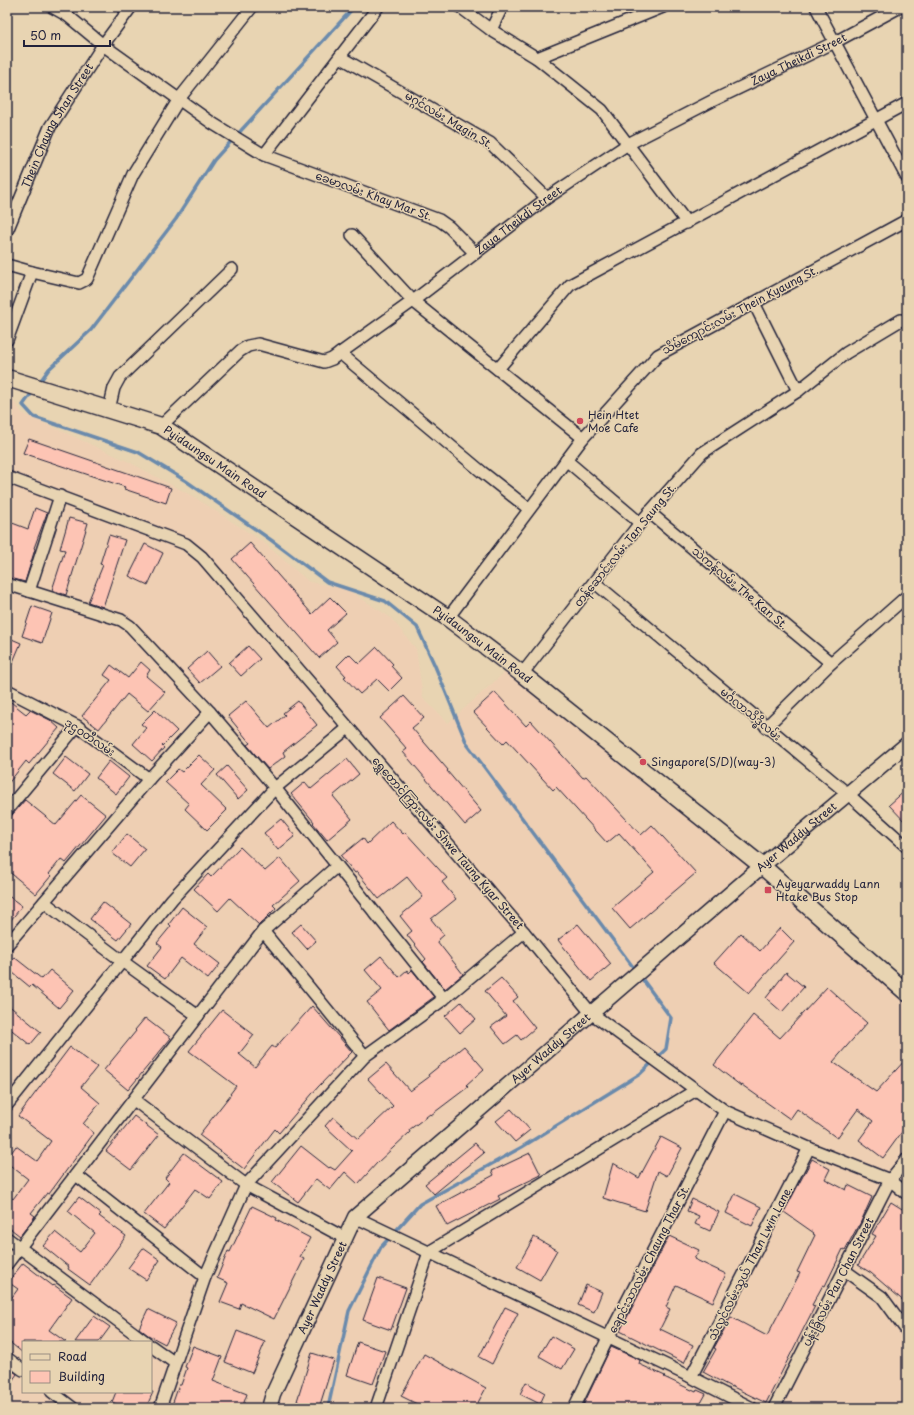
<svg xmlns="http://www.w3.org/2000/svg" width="914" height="1415" font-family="'Playpen Sans','Noto Sans Myanmar',sans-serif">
  <rect width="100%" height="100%" fill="#e8d4b2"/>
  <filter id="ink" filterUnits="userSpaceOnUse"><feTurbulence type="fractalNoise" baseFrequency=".025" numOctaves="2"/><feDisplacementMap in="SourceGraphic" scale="8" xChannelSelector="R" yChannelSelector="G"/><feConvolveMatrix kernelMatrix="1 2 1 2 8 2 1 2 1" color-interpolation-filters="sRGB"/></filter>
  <g filter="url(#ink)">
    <!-- built -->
    <path fill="#eecfb3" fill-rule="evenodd" d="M 7,391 L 22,413 L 127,461 L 194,497 L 263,542 L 309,582 L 345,588 L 391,618 L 416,649 L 423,698 L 448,723 L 512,666 L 907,993 L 907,1408 L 7,1408 ZM 23,1342 L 151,1342 L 151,1392 L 23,1392 Z"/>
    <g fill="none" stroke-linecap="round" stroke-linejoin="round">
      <!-- stream -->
      <g stroke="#6a8aac" stroke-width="3.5">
        <polyline points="39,383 49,369 91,330 176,219 214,160 354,7"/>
        <polyline points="34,390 23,405 34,417 138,452 186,481 271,540 327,582 385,601 417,627 435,666 467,744 636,971"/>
        <polyline points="328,1408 349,1311 381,1247 420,1204 522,1147 640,1074 666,1049 671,1018 640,976"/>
      </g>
    </g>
    <!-- building -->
    <g fill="#fdc4b4" stroke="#22223b">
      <polygon points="29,439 171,488 166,503 124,489 125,487 23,453"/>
      <polygon points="35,508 47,513 34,548 35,549 25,582 7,577 7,521 28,529"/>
      <polygon points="69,518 88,523 66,595 52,590 65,550 60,549"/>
      <polygon points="109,535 125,540 103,607 88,602 103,565 100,564"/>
      <polygon points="250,543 312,614 330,597 346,613 327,630 337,642 319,658 232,559"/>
      <polygon points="145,544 163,553 148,585 129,576"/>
      <polygon points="32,606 52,613 42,643 22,636"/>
      <polygon points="7,637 21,643 7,676"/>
      <polygon points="248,646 260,659 241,676 229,663"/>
      <polygon points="377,647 393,664 391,666 402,678 389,691 377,679 360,694 344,677 346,676 337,666 349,654 359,664"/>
      <polygon points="207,651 220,666 200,683 187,669"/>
      <polygon points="141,662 150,670 146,676 165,692 148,711 127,694 99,729 82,716 111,680 104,675 111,665 128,678"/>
      <polygon points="495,692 526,726 531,721 583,778 586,776 641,835 652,825 696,873 630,929 612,908 654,872 619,833 607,843 556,787 553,790 507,740 503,744 473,712"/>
      <polygon points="404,696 424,718 412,728 448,770 447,771 481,811 465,825 403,752 407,749 380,718"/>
      <polygon points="7,699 26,714 30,710 50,720 59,728 29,764 26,761 7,785"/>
      <polygon points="246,701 269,728 285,715 283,713 298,701 317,725 283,752 285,756 268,769 247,745 250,743 228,716"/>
      <polygon points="155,710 177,731 162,746 164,748 152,761 133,744 146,728 141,724"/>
      <polygon points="199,755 215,770 201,785 227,810 207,830 185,809 189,804 165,782 178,769 182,772"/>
      <polygon points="66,757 88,774 75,791 53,774"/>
      <polygon points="347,759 359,774 333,796 352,819 327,840 313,823 314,822 291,794 305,782 311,789"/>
      <polygon points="109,761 129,777 116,794 96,778"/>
      <polygon points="227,766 248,790 238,799 217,775"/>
      <polygon points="907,789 907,824 889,805"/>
      <polygon points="81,795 106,815 66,863 61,859 49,874 51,876 36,894 7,870 7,821 25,800 56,825"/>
      <polygon points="281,819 295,836 278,850 264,833"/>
      <polygon points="391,821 403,834 405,832 447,878 442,882 456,899 431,919 444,935 437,941 463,974 445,989 423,962 426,959 407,935 412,931 400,916 423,897 407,877 379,899 357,872 355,873 341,856 363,838 367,844"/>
      <polygon points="127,834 145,849 130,867 112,853"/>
      <polygon points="240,847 265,871 280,858 300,881 273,905 276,908 259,925 230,898 218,911 194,889 208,874 211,877"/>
      <polygon points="7,895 22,906 7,925"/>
      <polygon points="103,902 131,924 118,940 90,919"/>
      <polygon points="182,907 207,927 194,944 220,964 208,979 181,958 165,979 147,966 162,947 157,943 171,926 169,924"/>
      <polygon points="301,924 316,941 307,949 292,932"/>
      <polygon points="578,924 611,964 591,981 558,940"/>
      <polygon points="780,928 794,942 749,993 714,963 741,933 760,951"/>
      <polygon points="381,956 399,977 407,970 409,973 412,970 434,997 389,1030 367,1002 382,990 365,970"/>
      <polygon points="14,957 42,979 50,970 74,990 59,1008 32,985 30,987 7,968 7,965"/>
      <polygon points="786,972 804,987 782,1012 766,998"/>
      <polygon points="501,978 518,997 513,1001 535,1028 521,1040 517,1035 505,1044 491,1027 506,1016 485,991"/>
      <polygon points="827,987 867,1023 833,1062 876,1092 907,1058 907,1125 883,1158 859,1140 873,1121 858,1109 837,1138 797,1109 790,1119 742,1085 741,1086 714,1065 753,1015 780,1038"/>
      <polygon points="461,1002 476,1019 460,1033 445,1016"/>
      <polygon points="7,1004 41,1032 30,1045 7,1026"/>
      <polygon points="312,1006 352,1052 318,1087 279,1133 275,1129 244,1169 199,1135 231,1094 230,1094 236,1086 189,1051 222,1010 254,1035 239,1054 255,1067 272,1046 275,1048"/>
      <polygon points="145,1018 171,1038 128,1090 104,1070 136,1031 135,1030"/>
      <polygon points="464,1046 484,1069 466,1085 468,1087 431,1115 430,1114 409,1130 410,1132 377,1163 358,1184 345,1172 330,1190 316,1179 298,1202 272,1182 301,1146 329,1168 330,1167 335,1170 352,1151 325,1126 333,1117 358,1139 392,1107 393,1106 368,1079 386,1064 410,1091 429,1077 428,1075"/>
      <polygon points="70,1047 97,1067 81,1087 100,1103 83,1124 94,1133 49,1194 47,1193 31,1213 35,1216 20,1236 7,1226 7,1194 13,1199 28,1179 7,1163 7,1159 16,1146 37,1161 51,1141 18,1116"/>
      <polygon points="511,1109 530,1130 515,1142 496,1121"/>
      <polygon points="134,1116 159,1135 131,1170 106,1151"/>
      <polygon points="661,1137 682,1148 667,1176 658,1171 645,1211 603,1198 613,1163 639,1178"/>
      <polygon points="475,1143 484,1153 434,1194 425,1184"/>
      <polygon points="184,1153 223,1182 210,1199 195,1189 164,1229 144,1214 169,1182 165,1178"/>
      <polygon points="530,1153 541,1175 498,1196 500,1199 447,1226 436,1206 494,1175 492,1171"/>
      <polygon points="812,1159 830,1169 825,1179 846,1190 848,1185 872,1197 859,1226 858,1226 845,1250 843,1249 825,1286 823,1285 812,1305 815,1306 766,1403 731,1386 731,1387 703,1372 716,1349 714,1348 731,1317 767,1336 800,1273 797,1272 815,1235 813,1234 814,1233 784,1212"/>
      <polygon points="735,1194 761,1207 752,1226 726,1213"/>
      <polygon points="79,1197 101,1214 99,1216 126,1236 90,1285 68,1269 69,1267 43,1246 55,1232 80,1252 95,1233 68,1211"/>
      <polygon points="692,1199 719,1212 710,1231 695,1224 699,1216 687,1211"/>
      <polygon points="891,1202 907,1212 907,1304 871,1273 858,1265 876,1236 872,1234"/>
      <polygon points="252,1206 277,1218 276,1220 310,1238 300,1257 304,1259 274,1319 241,1303 239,1309 220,1302 228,1283 217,1278 228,1251 230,1252"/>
      <polygon points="669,1236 699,1250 694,1259 726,1274 713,1302 676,1285 666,1307 670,1309 660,1329 693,1345 684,1363 620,1331"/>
      <polygon points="534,1237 557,1250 540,1280 517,1267"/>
      <polygon points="143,1248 160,1260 146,1280 128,1268"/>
      <polygon points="23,1263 53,1286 54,1285 72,1298 49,1330 66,1342 23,1342 23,1353 7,1340 7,1304 18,1289 8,1282"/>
      <polygon points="378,1278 406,1288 391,1330 363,1320"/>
      <polygon points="586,1285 602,1292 594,1312 578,1305"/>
      <polygon points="505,1307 518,1313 492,1364 479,1357"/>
      <polygon points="148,1309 176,1323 165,1344 148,1335 139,1328"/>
      <polygon points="94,1316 110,1327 99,1342 75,1342"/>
      <polygon points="237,1331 265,1342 252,1373 225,1362"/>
      <polygon points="551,1336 574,1349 562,1369 539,1356"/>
      <polygon points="358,1342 385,1351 373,1384 347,1375"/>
      <polygon points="193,1346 222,1357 213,1381 247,1394 242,1408 171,1408 179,1385 181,1385 187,1368 185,1367"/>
      <polygon points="611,1347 640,1360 639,1364 665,1376 664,1377 696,1392 697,1390 706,1394 698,1408 582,1408"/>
      <polygon points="312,1353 334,1360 319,1408 298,1408 299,1402 297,1401"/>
      <polygon points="424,1354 486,1388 475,1408 425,1408 401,1396"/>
      <polygon points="7,1367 17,1374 7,1388"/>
      <polygon points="526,1382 545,1393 540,1404 520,1394"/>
      <polygon points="116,1392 153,1392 146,1408 125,1408 112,1402"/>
    </g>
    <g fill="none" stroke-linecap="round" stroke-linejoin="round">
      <defs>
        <g id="minor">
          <polyline points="52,7 68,16 103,45 212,123 264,155 439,220 449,227 475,253"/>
          <polyline points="460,7 491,30 537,58 602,110 687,223"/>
          <polyline points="816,7 907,178"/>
          <polyline points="491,30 502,7"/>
          <polyline points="340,57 490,143 547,198"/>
          <polyline points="537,58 663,7"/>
          <polyline points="264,155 378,7"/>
          <path id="s1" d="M 7,231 L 50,127 L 103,45 L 131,7"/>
          <polyline points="352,235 413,301 583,438"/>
          <polyline points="7,265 32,272 79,283 87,279 133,174 179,99 252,7"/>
          <polyline points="7,340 32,272"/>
          <polyline points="340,353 482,472 529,509"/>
          <polyline points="498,369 570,285 907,103"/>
          <polyline points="798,391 846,353 901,320"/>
          <polyline points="109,410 114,388 120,377 232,269"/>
          <path id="s2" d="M 161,426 L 240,351 L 248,346 L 258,344 L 324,362 L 332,359 L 413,301 L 547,198 L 628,144 L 712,101 L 835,42 L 900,7"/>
          <polyline points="566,460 640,523"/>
          <polyline points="7,477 186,544 202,557 524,932 591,1013 725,1111 809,1148 890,1180 907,1194"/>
          <polyline points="649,512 831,663"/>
          <polyline points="594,582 848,794 907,847"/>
          <polyline points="7,584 121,620 130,626 210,712 275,788 444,999"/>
          <polyline points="29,591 60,496"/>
          <polyline points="448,618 583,438 658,355 907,220"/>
          <polyline points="522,674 640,523 702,453 798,391 754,303"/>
          <polyline points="7,690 77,726 149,779"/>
          <polyline points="766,727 831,663 907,596"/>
          <polyline points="7,810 77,726"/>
          <polyline points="44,902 122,961 198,1016"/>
          <polyline points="263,931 365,1056"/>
          <polyline points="7,945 149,779 210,712"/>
          <polyline points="134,1100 246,1185 345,1238"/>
          <polyline points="7,1105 172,899 275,788 348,728"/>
          <polyline points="76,1175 205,1277"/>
          <polyline points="355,1217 691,1377 752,1408"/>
          <polyline points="7,1238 146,1342"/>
          <polyline points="7,1264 263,931 337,866"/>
          <polyline points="844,1270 882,1297 907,1331"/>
          <polyline points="151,1346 175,1363"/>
          <polyline points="7,1358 23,1370"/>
          <polyline points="691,1377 809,1148"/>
          <polyline points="52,1392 73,1408"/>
          <polyline points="160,1408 205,1277 246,1185 365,1056 444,999 524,932"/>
          <polyline points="376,1408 429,1252 696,1090"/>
          <polyline points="574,1408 608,1338 725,1111"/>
          <polyline points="774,1408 890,1180 907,1159"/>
        </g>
        <g id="tertiary">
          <path id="s3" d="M 269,1408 L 273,1394 L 355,1217 L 762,866 L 907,744"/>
        </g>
        <g id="secondary">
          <path id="s4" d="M 7,378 L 161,426 L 448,618 L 522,674 L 762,866 L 907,993"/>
        </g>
      </defs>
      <!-- minor casing -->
      <use href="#minor" stroke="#22223b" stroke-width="14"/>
      <!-- tertiary casing -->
      <use href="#tertiary" stroke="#22223b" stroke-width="17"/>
      <!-- secondary casing -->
      <use href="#secondary" stroke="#22223b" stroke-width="19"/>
      <!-- minor -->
      <use href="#minor" stroke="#e8d4b2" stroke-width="11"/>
      <!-- tertiary -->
      <use href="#tertiary" stroke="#e8d4b2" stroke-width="14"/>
      <!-- secondary -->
      <use href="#secondary" stroke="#e8d4b2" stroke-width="16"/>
    </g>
  </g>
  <!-- markers -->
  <g fill="#d1495b" stroke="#e8d4b2" stroke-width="1.5">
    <circle cx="580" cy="421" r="4"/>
    <circle cx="643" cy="762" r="4"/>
    <rect x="764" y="886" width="8" height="8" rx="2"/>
  </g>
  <g text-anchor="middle" stroke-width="3" stroke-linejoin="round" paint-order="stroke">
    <!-- street labels -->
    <g font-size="11" fill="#22223b" stroke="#e8d4b2">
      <text dy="4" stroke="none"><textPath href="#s2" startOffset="762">Zaya Theikdi Street</textPath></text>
      <text transform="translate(449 120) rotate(31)" y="4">မဂ္ဂင်လမ်း Magin St.</text>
      <text dy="4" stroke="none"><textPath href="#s1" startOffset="117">Thein Chaung Shan Street</textPath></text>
      <text transform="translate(374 196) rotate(20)" y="4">ခေမာလမ်း Khay Mar St.</text>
      <text dy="4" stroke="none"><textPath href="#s2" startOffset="438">Zaya Theikdi Street</textPath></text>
      <text transform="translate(740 310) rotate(-28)" y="4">သိမ်ကျောင်းလမ်း Thein Kyaung St.</text>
      <text dy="4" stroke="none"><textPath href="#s4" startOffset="226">Pyidaungsu Main Road</textPath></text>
      <text transform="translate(625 545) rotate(-51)" y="4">တန်ဆောင်းလမ်း Tan Saung St.</text>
      <text transform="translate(740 588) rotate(40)" y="4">သဲကန်လမ်း The Kan St.</text>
      <text dy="4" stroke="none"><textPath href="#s4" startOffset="550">Pyidaungsu Main Road</textPath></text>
      <text transform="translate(751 714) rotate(40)" y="4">မင်္ဂလာသိဒ္ဓိလမ်း</text>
      <text transform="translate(90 737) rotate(34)" y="4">ဒုဌဝတီလမ်း</text>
      <text dy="4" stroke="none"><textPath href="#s3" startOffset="792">Ayer Waddy Street</textPath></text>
      <text transform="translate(448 843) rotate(49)" y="4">ရွှေတောင်ကြားလမ်း Shwe Taung Kyar Street</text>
      <text dy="4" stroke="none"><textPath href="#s3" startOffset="468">Ayer Waddy Street</textPath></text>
      <text transform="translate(649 1259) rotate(-63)" y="4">ချောင်းသာလမ်း Chaung Thar St.</text>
      <text transform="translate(750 1263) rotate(-63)" y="4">သံလွင်လမ်းသွယ် Than Lwin Lane.</text>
      <text transform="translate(838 1282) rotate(-63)" y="4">ပန်းခြံလမ်း Pan Chan Street</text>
      <text dy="4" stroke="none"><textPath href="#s3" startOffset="132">Ayer Waddy Street</textPath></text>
    </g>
    <!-- poi labels -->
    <g font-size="11" fill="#22223b" stroke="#e8d4b2" text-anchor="start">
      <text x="588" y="419">Hein Htet<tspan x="588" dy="13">Moe Cafe</tspan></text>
      <text x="651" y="766">Singapore(S/D)(way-3)</text>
      <text x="776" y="888">Ayeyarwaddy Lann<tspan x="776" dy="13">Htake Bus Stop</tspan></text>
    </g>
  </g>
  <!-- margin -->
  <rect width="914" height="1415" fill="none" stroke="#e8d4b2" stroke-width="24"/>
  <rect x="12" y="12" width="890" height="1391" fill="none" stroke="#22223b" stroke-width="1.5" filter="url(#ink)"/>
  <!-- legend -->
  <rect x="22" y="1341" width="130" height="52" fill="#e8d4b2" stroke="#998d82"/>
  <rect x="30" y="1354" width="20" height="6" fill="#e8d4b2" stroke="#998d82"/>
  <text x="58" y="1361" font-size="12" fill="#22223b">Road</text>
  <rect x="30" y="1371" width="20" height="12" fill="#fdc4b4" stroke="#998d82"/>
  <text x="58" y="1381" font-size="12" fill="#22223b">Building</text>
  <!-- scale -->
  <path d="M24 40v6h86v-6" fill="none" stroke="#22223b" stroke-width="2"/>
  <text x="30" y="40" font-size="12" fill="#22223b" stroke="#e8d4b2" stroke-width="3" paint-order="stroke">50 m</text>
</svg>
